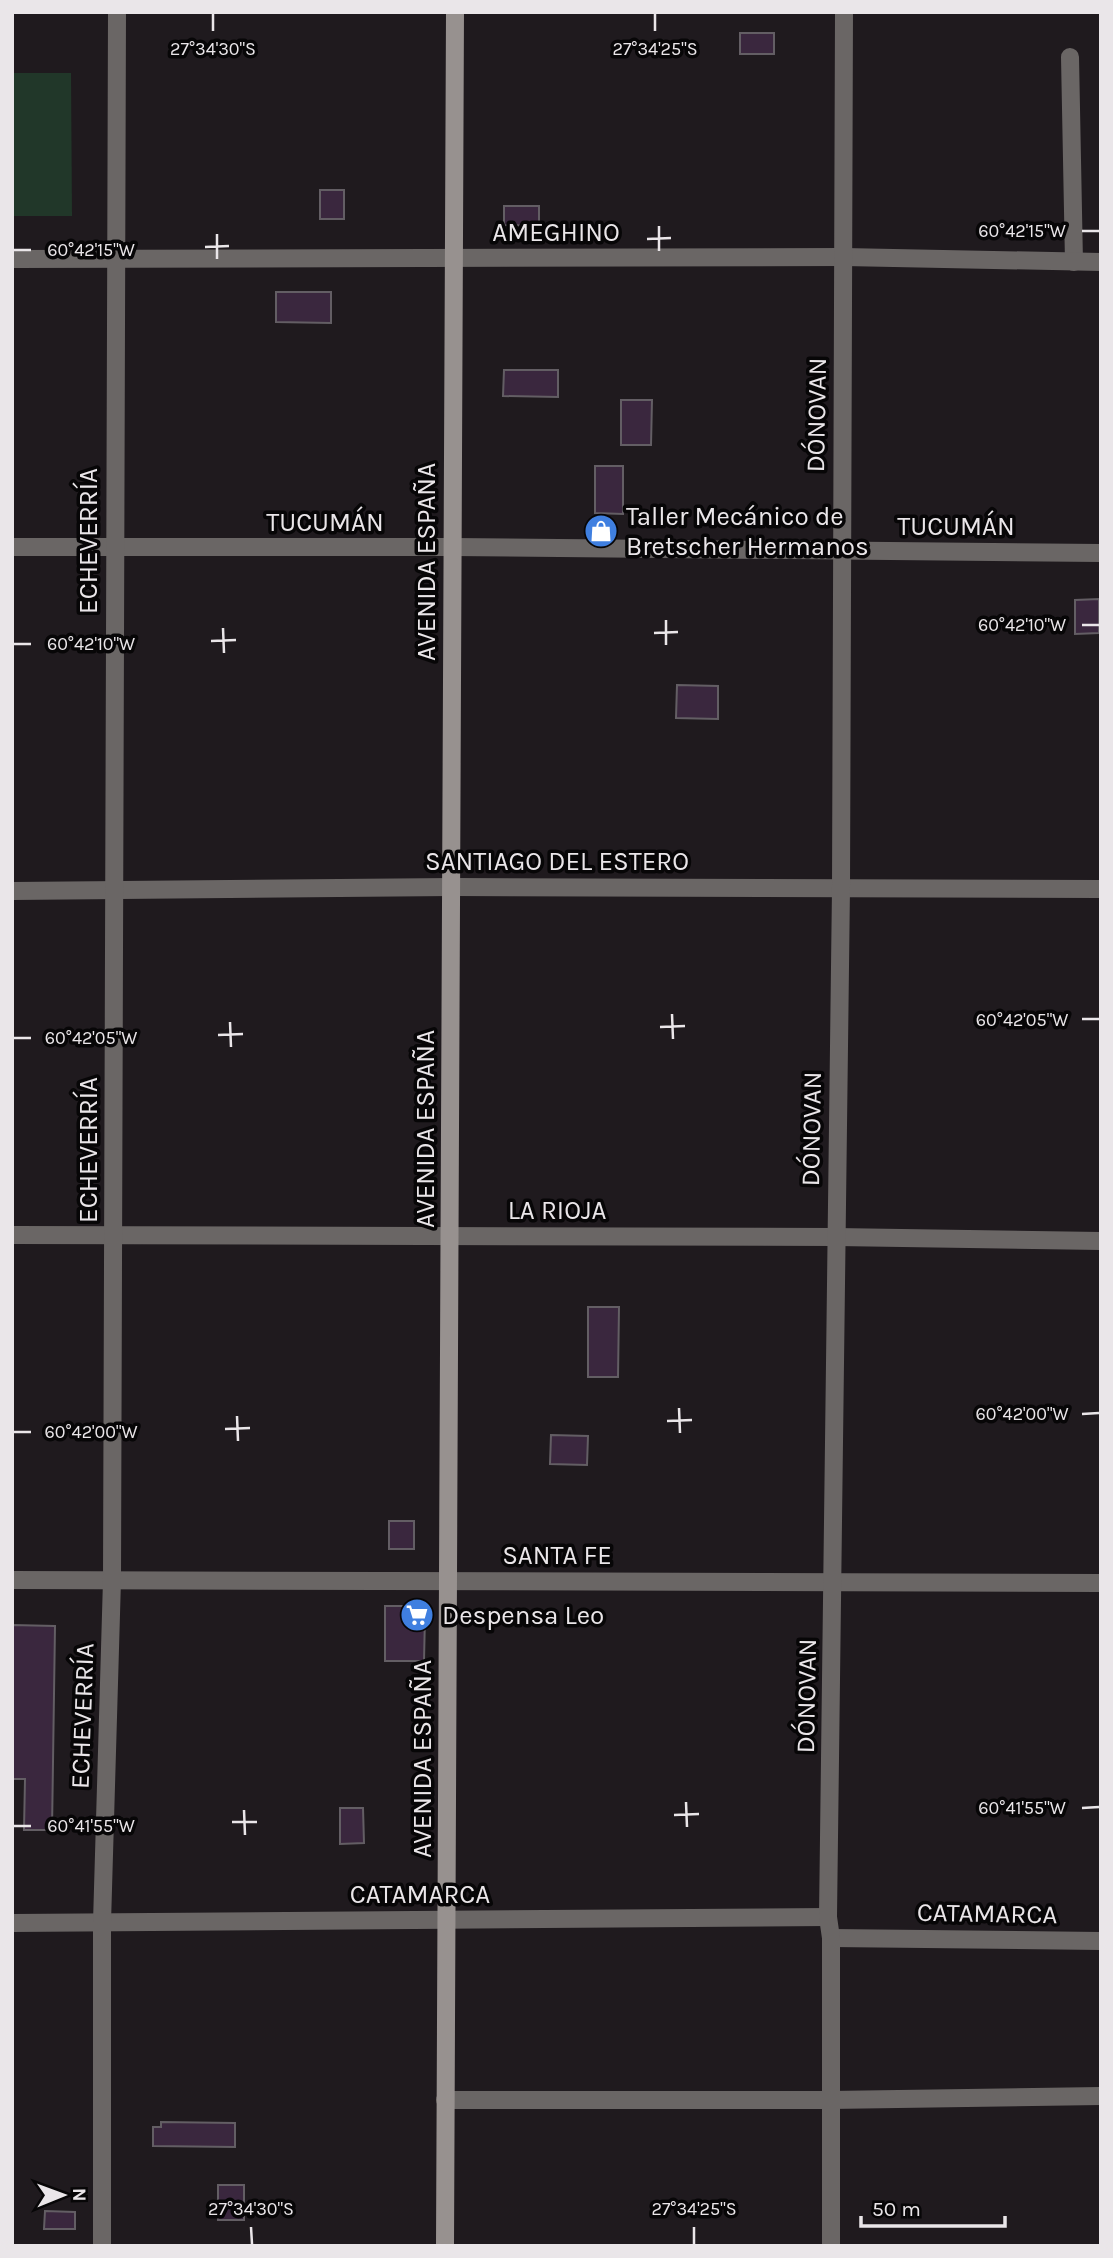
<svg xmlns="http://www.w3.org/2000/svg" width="1113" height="2258" font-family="Karla,sans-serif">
  <rect width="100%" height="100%" fill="#1f1a1e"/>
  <!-- green -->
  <polygon fill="#213729" points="12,73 71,73 72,216 12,216"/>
  <!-- building -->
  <g fill="#3a273e" stroke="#635e64" stroke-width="2">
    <rect x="740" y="33" width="34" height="21"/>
    <rect x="320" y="190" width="24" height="29"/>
    <polygon points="504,206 539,206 539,226 504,225"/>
    <polygon points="276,292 331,292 331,323 276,322"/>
    <polygon points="504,370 558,370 558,397 503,396"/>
    <polygon points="621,400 652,400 651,445 621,445"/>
    <polygon points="595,466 623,466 623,514 595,513"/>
    <polygon points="1099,599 1099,633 1075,634 1075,600"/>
    <polygon points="677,685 718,686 718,719 676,718"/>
    <polygon points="588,1307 619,1307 618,1377 588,1377"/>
    <polygon points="551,1435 588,1436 587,1465 550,1464"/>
    <rect x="389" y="1521" width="25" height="28"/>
    <polygon points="385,1606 415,1606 425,1615 424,1661 385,1661"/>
    <polygon points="12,1625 55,1626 52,1830 24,1830 25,1779 12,1779"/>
    <polygon points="340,1808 363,1808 364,1843 340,1844"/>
    <polygon points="161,2122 235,2123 235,2147 153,2146 153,2127 161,2127"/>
    <rect x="218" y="2185" width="26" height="35"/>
    <polygon points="45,2211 75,2212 75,2229 44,2229"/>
  </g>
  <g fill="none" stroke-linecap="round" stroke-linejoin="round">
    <!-- street -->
    <g stroke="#6a6665" stroke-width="18">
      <polyline points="1070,57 1074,262"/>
      <polyline points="12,259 844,257 1101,262"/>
      <polyline points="12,547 452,547 1101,553"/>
      <polyline points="12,891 452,887 1101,889"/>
      <polyline points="12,1235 836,1237 1101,1241"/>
      <polyline points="12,1580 1101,1583"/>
      <polyline points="12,1923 828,1917"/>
      <polyline points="831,1938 1101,1941"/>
      <polyline points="445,2100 830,2100 1101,2096"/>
      <polyline points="102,2246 102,1923 112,1580 117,12"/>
      <polyline points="831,2246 831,1938 828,1917 841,888 844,12"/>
    </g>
    <!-- secondary -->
    <polyline stroke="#97918f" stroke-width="18" points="445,2246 455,12"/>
  </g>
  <!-- ticks -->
  <path fill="none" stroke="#eae6e9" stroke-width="2.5" d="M 213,14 L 213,31M 655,14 L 655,31M 659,226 L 659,251M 1082,231 L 1099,231M 217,234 L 217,259M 647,239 L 671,238M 205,247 L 229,246M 14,250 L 31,250M 666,620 L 666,645M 1082,625 L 1099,625M 223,628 L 224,653M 654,633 L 678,632M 211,641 L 236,640M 14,644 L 31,644M 672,1014 L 673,1039M 1082,1019 L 1099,1019M 230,1022 L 231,1047M 660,1027 L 685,1026M 218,1035 L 243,1034M 14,1038 L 31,1038M 679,1408 L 680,1433M 1082,1414 L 1099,1413M 237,1416 L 238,1441M 667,1421 L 692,1420M 225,1429 L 250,1428M 14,1432 L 31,1432M 686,1802 L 687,1827M 1082,1808 L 1099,1807M 244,1810 L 245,1835M 674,1815 L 699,1814M 232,1822 L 257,1822M 14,1826 L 31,1826M 251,2227 L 252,2244M 694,2227 L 694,2244"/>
  <!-- icons -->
  <defs>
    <symbol id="shop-disc" viewBox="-11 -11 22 22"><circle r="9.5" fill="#3f7fe0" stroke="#070607"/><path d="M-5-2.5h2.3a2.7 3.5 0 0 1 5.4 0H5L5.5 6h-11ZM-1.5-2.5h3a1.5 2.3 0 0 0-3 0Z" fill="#fff"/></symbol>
    <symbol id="supermarket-disc" viewBox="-11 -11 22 22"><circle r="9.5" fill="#3f7fe0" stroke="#070607"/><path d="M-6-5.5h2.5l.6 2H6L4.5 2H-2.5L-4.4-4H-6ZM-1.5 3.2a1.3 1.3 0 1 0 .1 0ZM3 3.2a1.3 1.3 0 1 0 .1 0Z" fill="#fff"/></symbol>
  </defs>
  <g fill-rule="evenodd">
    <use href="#shop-disc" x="582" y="512" width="38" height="38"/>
    <use href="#supermarket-disc" x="398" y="1596" width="38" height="38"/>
  </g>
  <g text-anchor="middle" stroke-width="7" stroke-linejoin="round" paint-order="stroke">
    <!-- street labels -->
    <g font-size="26" fill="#eae6e9" stroke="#070607">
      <text x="556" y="241">AMEGHINO</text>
      <text transform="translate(816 415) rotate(-89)" y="9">DÓNOVAN</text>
      <text x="325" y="531">TUCUMÁN</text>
      <text x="956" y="535">TUCUMÁN</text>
      <text transform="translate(88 541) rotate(-90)" y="9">ECHEVERRÍA</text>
      <text transform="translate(426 562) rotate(-90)" y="9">AVENIDA ESPAÑA</text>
      <text x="557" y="870">SANTIAGO DEL ESTERO</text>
      <text transform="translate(425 1129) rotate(-90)" y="9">AVENIDA ESPAÑA</text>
      <text transform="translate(811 1129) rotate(-89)" y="9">DÓNOVAN</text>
      <text transform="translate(88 1150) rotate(-90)" y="9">ECHEVERRÍA</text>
      <text x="557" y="1219">LA RIOJA</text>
      <text x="557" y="1564">SANTA FE</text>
      <text transform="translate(806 1696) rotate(-89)" y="9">DÓNOVAN</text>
      <text transform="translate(82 1716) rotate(-88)" y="9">ECHEVERRÍA</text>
      <text transform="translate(422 1759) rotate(-90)" y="9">AVENIDA ESPAÑA</text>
      <text x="420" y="1903">CATAMARCA</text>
      <text transform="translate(987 1913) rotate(1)" y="9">CATAMARCA</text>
    </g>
    <!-- poi labels -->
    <g font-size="26" fill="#eae6e9" stroke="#070607" text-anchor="start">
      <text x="626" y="525">Taller Mecánico de<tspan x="626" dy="30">Bretscher Hermanos</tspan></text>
      <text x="442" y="1624">Despensa Leo</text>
    </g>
  </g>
  <g font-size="18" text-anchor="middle" fill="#eae6e9" stroke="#070607" stroke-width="7" stroke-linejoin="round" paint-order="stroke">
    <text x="213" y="55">27°34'30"S</text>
    <text x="655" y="55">27°34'25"S</text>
    <text x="1022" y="237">60°42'15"W</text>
    <text x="91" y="256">60°42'15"W</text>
    <text x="1022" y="631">60°42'10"W</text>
    <text x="91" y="650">60°42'10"W</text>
    <text x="1022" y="1026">60°42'05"W</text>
    <text x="91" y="1044">60°42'05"W</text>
    <text x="1022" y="1420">60°42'00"W</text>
    <text x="91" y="1438">60°42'00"W</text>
    <text x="1022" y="1814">60°41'55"W</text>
    <text x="91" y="1832">60°41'55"W</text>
    <text x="251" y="2215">27°34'30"S</text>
    <text x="694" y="2215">27°34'25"S</text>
  </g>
  <!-- border -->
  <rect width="1113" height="2258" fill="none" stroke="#eae6e9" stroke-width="28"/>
  <!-- north arrow -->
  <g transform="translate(63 2195) rotate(89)" stroke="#070607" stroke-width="5" paint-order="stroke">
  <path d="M0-5L12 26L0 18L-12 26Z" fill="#eae6e9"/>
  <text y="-10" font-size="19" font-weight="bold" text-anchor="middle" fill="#eae6e9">N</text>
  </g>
  <!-- scale -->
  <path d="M861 2216v10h144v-10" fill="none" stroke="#eae6e9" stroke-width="3.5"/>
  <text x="872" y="2216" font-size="21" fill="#eae6e9" stroke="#070607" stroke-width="5" paint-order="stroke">50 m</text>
</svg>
